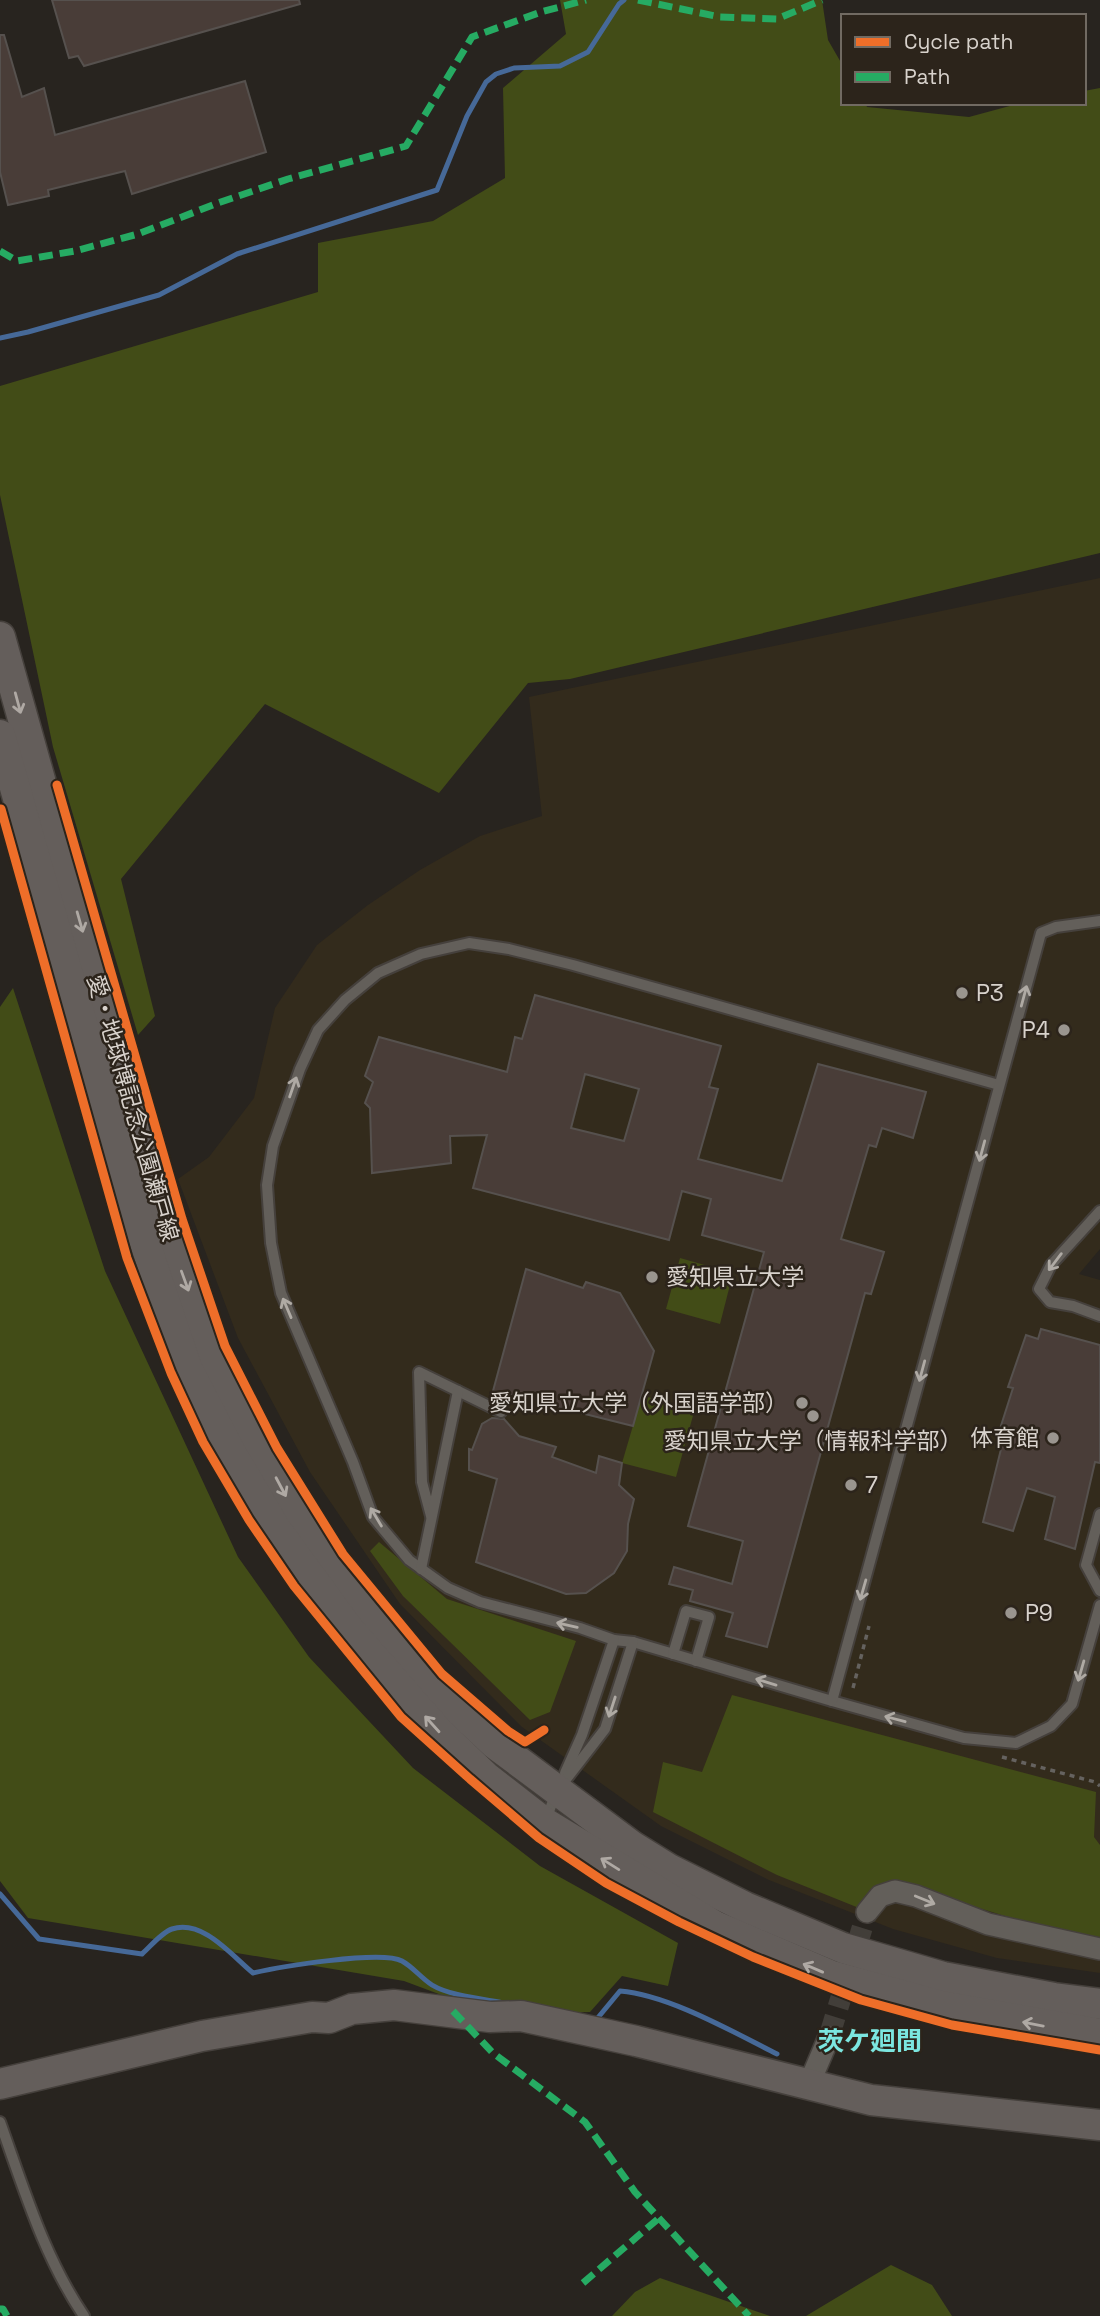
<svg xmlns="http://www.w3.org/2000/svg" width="1100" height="2316" font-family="'Space Grotesk','Noto Sans JP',sans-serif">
  <rect width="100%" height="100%" fill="#28241f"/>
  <!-- education -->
  <polygon fill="#332b1c" points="1100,578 1100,1249 1079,1274 1100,1280 1100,1973 997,1958 893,1929 769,1880 661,1826 522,1727 400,1604 310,1472 238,1338 178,1179 209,1157 254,1098 275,1008 317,945 368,905 420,870 480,836 542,816 529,697"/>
  <!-- green -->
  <g fill="#424c17">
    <polygon points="560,0 822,0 828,40 843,66 843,103 865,103 867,107 969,117 1021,103 1084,103 1084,91 1100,88 1100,553 570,679 528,683 439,793 265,704 121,879 155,1016 138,1035 53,747 0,495 0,386 318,292 318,243 433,221 505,178 503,88 566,34"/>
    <polygon points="13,988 105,1271 238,1557 309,1657 413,1768 540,1866 678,1943 668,1986 622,1976 590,2012 495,2015 404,1981 28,1918 0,1881 0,1007"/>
    <polygon points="680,1258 733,1273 720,1324 666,1309"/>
    <polygon points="642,1395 694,1412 676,1477 622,1463"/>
    <polygon points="379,1542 447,1599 576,1641 550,1712 530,1720 403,1596 370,1551"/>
    <polygon points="732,1695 1096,1792 1094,1837 1100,1845 1100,1942 1083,1940 904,1885 859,1908 777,1875 653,1812 663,1762 702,1772"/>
    <polygon points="891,2265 932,2285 952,2316 806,2316"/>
    <polygon points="660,2278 770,2316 612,2316 635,2292"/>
  </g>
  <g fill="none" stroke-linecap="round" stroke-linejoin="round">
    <!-- stream -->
    <g stroke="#466998" stroke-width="5">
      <polyline points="0,338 28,332 159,295 237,254 437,190 467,116 486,82 496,74 514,68 560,66 588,52 619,4 624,0"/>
      <path d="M 0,1894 L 39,1939 L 142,1954 C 150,1947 162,1932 172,1929 C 203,1919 232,1956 253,1973 C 278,1967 381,1950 402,1961 C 413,1967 421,1978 432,1985 C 450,1996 484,1999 505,2003"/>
      <path d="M 594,2020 L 596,2020 L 620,1991 C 669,1995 733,2032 777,2054"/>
    </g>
  </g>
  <!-- building -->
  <g fill="#493d38" stroke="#56514e" stroke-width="2" fill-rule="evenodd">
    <polygon points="52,0 299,0 300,4 84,66 78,56 69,58"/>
    <polygon points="0,35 4,35 22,97 44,88 55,135 245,81 266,152 132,194 125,171 48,190 49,196 8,205 0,172"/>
    <path d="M 535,995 L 721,1046 L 709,1087 L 718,1089 L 698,1159 L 782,1181 L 818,1064 L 926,1092 L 913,1138 L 882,1128 L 876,1147 L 869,1145 L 841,1239 L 884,1252 L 871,1294 L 865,1293 L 767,1647 L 726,1636 L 733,1613 L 690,1601 L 693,1590 L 669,1584 L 674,1567 L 732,1584 L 743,1541 L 688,1526 L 764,1252 L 702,1235 L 711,1199 L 682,1191 L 669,1240 L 473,1188 L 487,1135 L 450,1136 L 451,1163 L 372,1173 L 370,1108 L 365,1103 L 373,1082 L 365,1076 L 379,1037 L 507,1072 L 515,1037 L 522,1039 ZM 585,1074 L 639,1089 L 624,1141 L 571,1128 Z"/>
    <polygon points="526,1269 583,1288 586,1282 620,1293 654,1351 633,1426 493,1391"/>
    <polygon points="1041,1329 1100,1345 1100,1463 1095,1462 1075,1549 1045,1539 1055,1497 1027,1488 1013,1531 983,1522 1004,1437 998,1435 1013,1388 1008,1387 1026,1335 1038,1339"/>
    <polygon points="492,1418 504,1419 519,1436 556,1447 552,1457 596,1473 599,1456 622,1463 619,1485 634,1499 628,1524 627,1551 614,1573 586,1593 566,1594 476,1562 497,1479 469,1470 469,1449 472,1450 482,1424"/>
  </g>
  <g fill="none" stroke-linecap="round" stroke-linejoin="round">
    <!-- street-tunnel -->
    <polyline stroke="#423e39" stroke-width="21" stroke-dasharray="21 10" stroke-linecap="butt" points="829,2037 867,1912"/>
    <defs>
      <g id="lane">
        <polyline points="999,1085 573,965 509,949 469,943 421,954 378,973 345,1000 318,1030 300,1069 273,1146 267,1185 271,1243 281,1293 353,1462 373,1517 409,1560 448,1588 480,1602 580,1628 614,1640 633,1642 832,1701 964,1738 1016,1743 1051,1726 1072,1704 1100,1605"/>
        <polyline points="1100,1211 1051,1265 1039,1289 1050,1302 1073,1306 1100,1316"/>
        <polyline points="1100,1514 1086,1565 1100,1591"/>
        <polyline points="431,1516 422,1482 419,1372 501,1412"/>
        <polyline points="421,1569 458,1391"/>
        <polyline points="673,1654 686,1611 709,1617 696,1661"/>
        <polyline points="832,1701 1041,933 1056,927 1100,921"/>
        <polyline points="565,1773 582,1735 614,1640"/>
        <polyline points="546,1819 557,1791 605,1729 633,1642"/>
        <path d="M 0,2122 C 24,2189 44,2257 84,2316"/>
      </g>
      <g id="street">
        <polyline points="867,1912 880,1896 895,1891 916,1896 988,1924 1100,1949"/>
        <polyline points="809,2084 829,2037"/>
      </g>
      <g id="secondary">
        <polyline points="0,637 166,1229 213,1357 295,1512 364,1610 451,1703 495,1744 632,1846 669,1869 745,1907 843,1948 943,1977 1054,1998 1100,2004"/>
        <polyline points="0,735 142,1234 187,1368 230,1451 276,1529 349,1629 438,1731 486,1777 545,1823 715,1926 832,1976 941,2006 1100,2034"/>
        <polyline points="0,2084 202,2036 312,2017 329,2018 352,2009 394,2005 490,2017 521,2016 636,2041 871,2100 1100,2125"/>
      </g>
    </defs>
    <!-- lane casing -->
    <use href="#lane" stroke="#45403c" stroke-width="14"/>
    <!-- street casing -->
    <use href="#street" stroke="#45403c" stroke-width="24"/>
    <!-- secondary casing -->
    <use href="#secondary" stroke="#45403c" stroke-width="33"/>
    <!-- path -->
    <g stroke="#65625f" stroke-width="3.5" stroke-dasharray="5 5" stroke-linecap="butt">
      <polyline points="853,1688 869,1626"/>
      <polyline points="1002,1757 1095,1782 1100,1786"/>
    </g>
    <!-- lane -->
    <use href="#lane" stroke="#635f5a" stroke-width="10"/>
    <!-- street -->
    <use href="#street" stroke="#635f5a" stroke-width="21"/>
    <!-- secondary -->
    <use href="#secondary" stroke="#645e5b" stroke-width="30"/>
    <!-- quiet -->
    <g stroke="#26ab63" stroke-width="7" stroke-dasharray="14 7" stroke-linecap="butt">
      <polyline points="638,0 720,17 777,19 822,0"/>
      <polyline points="0,251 17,261 75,251 138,234 218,203 288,179 406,146 472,37 541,12 586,0"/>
      <polyline points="453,2011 493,2053 585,2122 635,2192 749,2316"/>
      <polyline points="583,2283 659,2218"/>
      <polyline points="0,2309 3,2309 7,2316"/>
    </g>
    <defs>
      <g id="cycleway">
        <polyline points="57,785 182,1219 225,1346 277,1448 343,1554 442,1674 508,1731 525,1742 544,1730"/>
        <polyline points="1,809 127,1258 171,1373 203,1442 249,1520 294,1586 401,1717 470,1779 539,1838 606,1883 679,1922 753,1957 861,2000 952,2025 1100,2050"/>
      </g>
    </defs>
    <!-- cycleway casing -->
    <use href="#cycleway" stroke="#2c241b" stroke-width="13"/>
    <!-- cycleway -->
    <use href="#cycleway" stroke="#ee6e29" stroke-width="9"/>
  </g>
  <!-- one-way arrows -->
  <defs><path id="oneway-shaft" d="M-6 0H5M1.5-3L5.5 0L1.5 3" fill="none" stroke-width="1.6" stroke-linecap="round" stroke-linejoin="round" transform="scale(1.75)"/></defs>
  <g stroke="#afa9a4">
    <use href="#oneway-shaft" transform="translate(18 703) rotate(75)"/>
    <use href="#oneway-shaft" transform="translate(80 922) rotate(74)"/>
    <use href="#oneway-shaft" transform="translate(185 1281) rotate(70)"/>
    <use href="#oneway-shaft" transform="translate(281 1487) rotate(62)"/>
    <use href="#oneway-shaft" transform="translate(432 1724) rotate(-132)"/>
    <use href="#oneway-shaft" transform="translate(610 1864) rotate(-148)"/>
    <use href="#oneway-shaft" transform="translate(813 1968) rotate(-157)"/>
    <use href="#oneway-shaft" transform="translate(1033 2024) rotate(-169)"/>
  </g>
  <g stroke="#afaaa4">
    <use href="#oneway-shaft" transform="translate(1024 996) rotate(-75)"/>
    <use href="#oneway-shaft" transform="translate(293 1087) rotate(-71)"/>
    <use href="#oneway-shaft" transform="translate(982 1151) rotate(105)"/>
    <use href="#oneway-shaft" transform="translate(1055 1262) rotate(127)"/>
    <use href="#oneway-shaft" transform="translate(287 1308) rotate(-113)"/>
    <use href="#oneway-shaft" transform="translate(922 1371) rotate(105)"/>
    <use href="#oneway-shaft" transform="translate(376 1517) rotate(-121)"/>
    <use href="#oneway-shaft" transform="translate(863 1590) rotate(106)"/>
    <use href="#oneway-shaft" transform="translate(567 1625) rotate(-167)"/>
    <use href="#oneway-shaft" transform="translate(1081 1671) rotate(106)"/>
    <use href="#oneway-shaft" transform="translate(766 1682) rotate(-163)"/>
    <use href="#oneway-shaft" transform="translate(612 1707) rotate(108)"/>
    <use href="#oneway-shaft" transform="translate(895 1719) rotate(-165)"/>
    <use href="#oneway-shaft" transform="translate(925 1900) rotate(22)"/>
  </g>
  <!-- markers -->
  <g fill="#9a958f" stroke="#2c241b" stroke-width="2.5">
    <circle cx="962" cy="993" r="7"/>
    <circle cx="1064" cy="1030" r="7"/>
    <circle cx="652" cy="1277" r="7"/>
    <circle cx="802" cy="1403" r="7"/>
    <circle cx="813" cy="1416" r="7"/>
    <circle cx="1053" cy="1438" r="7"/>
    <circle cx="851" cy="1485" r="7"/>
    <circle cx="1011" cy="1613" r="7"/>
  </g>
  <g text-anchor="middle" stroke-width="5" stroke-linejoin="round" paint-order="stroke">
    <!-- poi labels -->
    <g font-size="23" fill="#d8d2cc" stroke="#2c241b" text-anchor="start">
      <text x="976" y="1001">P3</text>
      <text x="1050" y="1038" text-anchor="end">P4</text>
      <text x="666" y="1285">愛知県立大学</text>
      <text x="788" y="1411" text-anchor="end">愛知県立大学（外国語学部）</text>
      <text x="1039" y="1446" text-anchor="end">体育館</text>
      <text x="813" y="1449" text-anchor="middle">愛知県立大学（情報科学部）</text>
      <text x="865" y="1493">7</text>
      <text x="1025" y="1621">P9</text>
    </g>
    <!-- street labels -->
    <g font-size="23" fill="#d8d2cc" stroke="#2c241b">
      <text transform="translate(133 1108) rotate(74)" y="8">愛・地球博記念公園瀬戸線</text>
    </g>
    <!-- quarter labels -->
    <g font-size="26" font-weight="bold" fill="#7be6e0" stroke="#2c241b">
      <text x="870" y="2050">茨ケ廻間</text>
    </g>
  </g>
  <!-- legend -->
  <rect x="841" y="14" width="245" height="91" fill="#2c241b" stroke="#716a62" stroke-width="2"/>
  <rect x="855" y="37" width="35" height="10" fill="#ee6e29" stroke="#716a62" stroke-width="2"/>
  <text x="904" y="49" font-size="21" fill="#d8d2cc">Cycle path</text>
  <rect x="855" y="72" width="35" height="10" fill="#26ab63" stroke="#716a62" stroke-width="2"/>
  <text x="904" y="84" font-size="21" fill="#d8d2cc">Path</text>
</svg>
